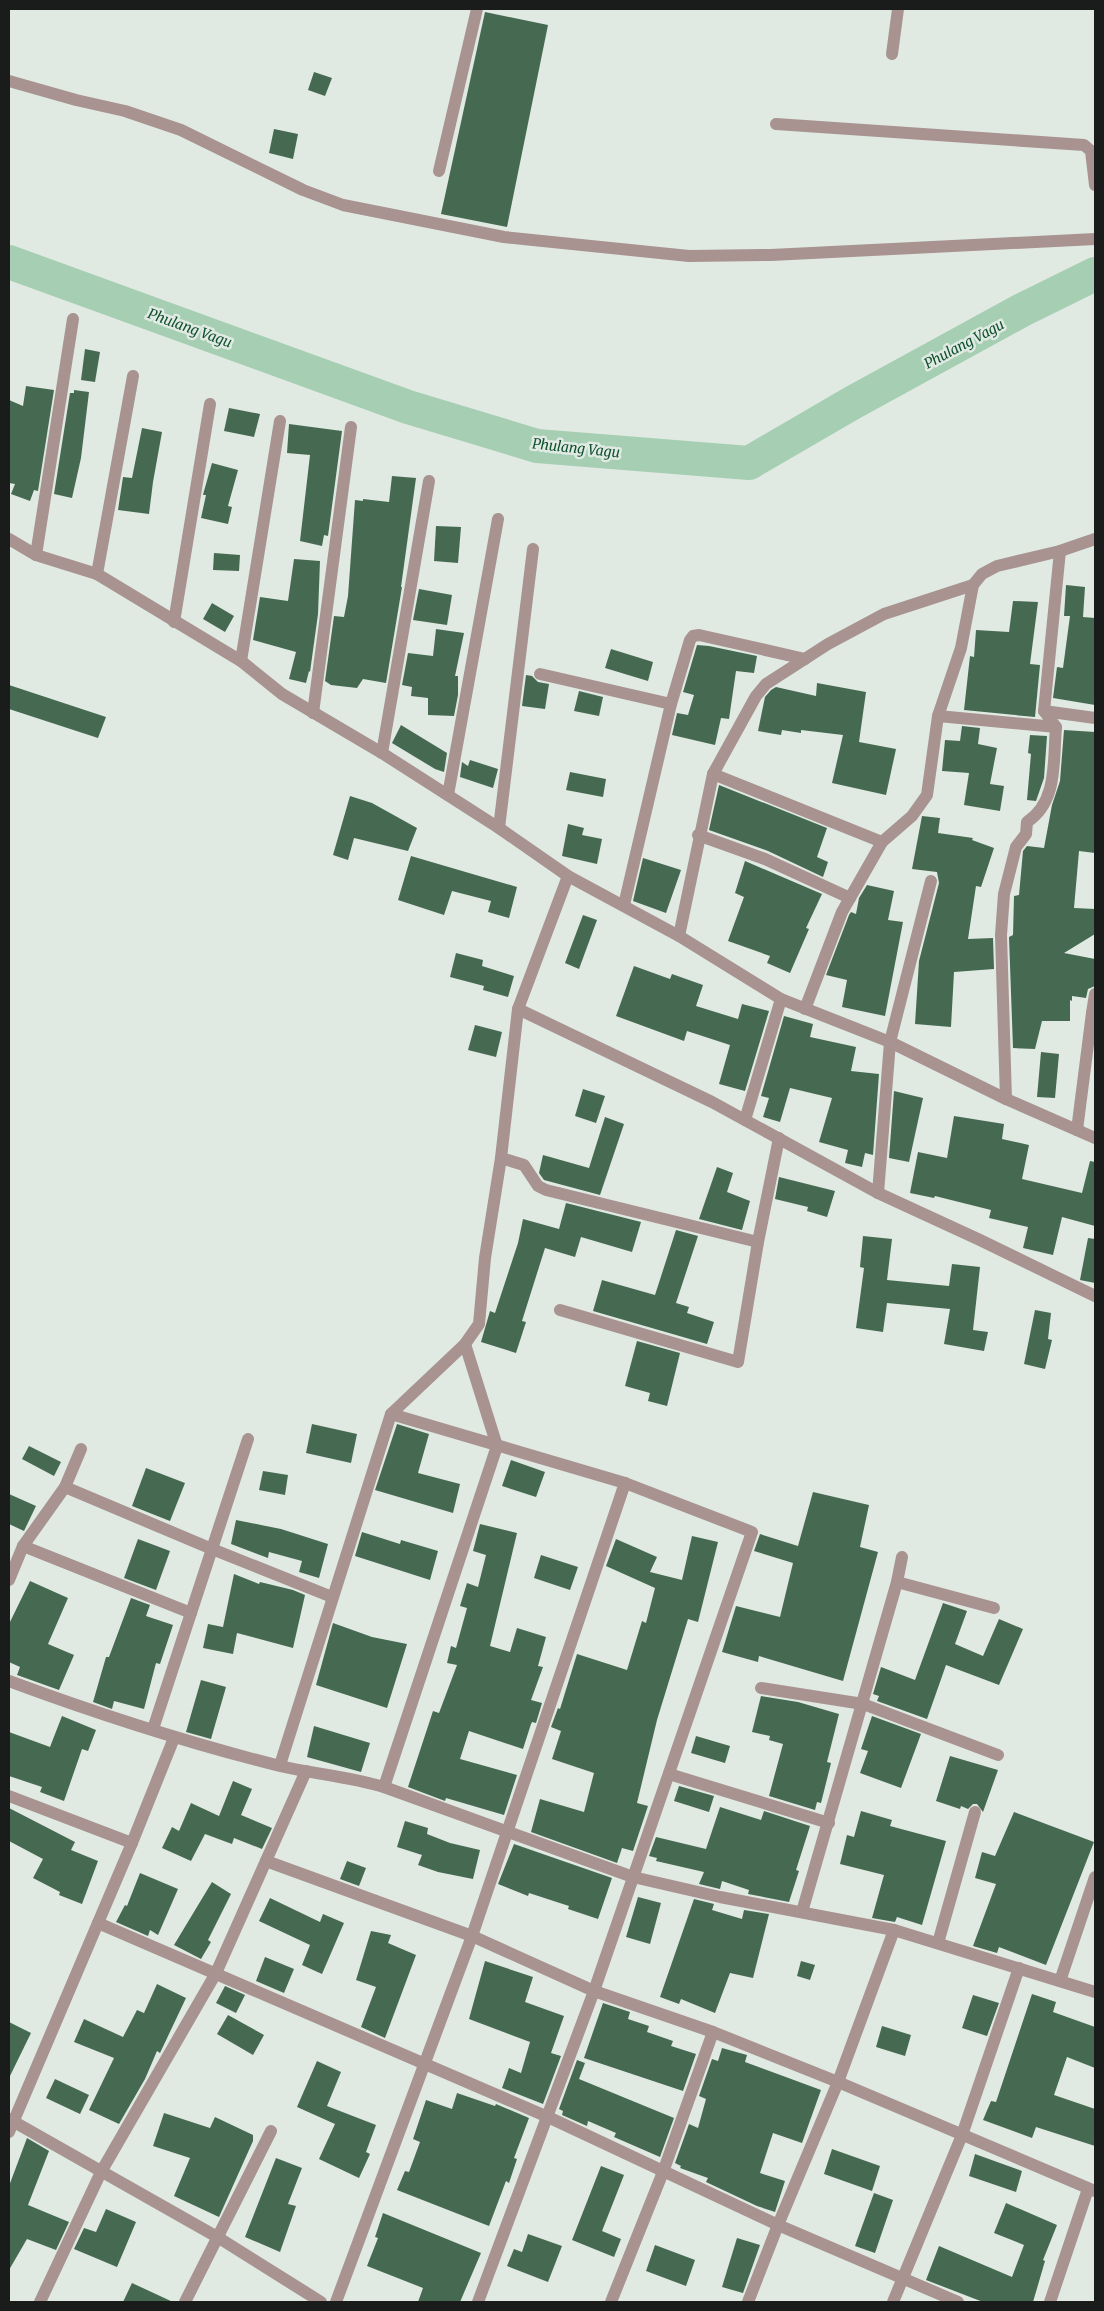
<svg xmlns="http://www.w3.org/2000/svg" width="1104" height="2311" font-family="Merriweather,serif">
  <rect width="100%" height="100%" fill="#e0eae3"/>
  <g fill="none" stroke-linecap="round" stroke-linejoin="round">
    <!-- river -->
    <polyline stroke="#a6ceb2" stroke-width="34" points="9,262 408,407 537,446 749,463 852,403 1022,310 1095,274"/>
  </g>
  <!-- building -->
  <g fill="#466a51">
    <polygon points="485,12 548,25 507,227 441,214"/>
    <polygon points="314,72 332,78 325,96 308,90"/>
    <polygon points="274,129 298,134 293,159 269,153"/>
    <polygon points="85,349 100,352 95,382 81,380"/>
    <polygon points="26,386 54,390 38,491 34,490 30,501 11,494 15,484 9,483 9,400 23,406"/>
    <polygon points="74,390 89,392 81,458 72,498 54,494 70,393 74,393"/>
    <polygon points="229,408 260,414 254,437 224,431"/>
    <polygon points="289,424 342,431 328,536 324,535 322,546 300,541 310,455 287,453"/>
    <polygon points="142,428 162,432 153,482 149,514 118,510 123,477 132,478"/>
    <polygon points="212,463 238,470 228,506 232,507 228,524 201,518 206,495 203,495 204,491"/>
    <polygon points="392,476 416,478 401,587 402,587 386,683 363,679 357,688 331,685 325,681 334,616 344,617 348,596 355,500 363,501 363,499 389,502"/>
    <polygon points="436,526 461,527 458,563 434,561"/>
    <polygon points="214,553 240,555 239,571 213,570"/>
    <polygon points="294,559 320,561 318,614 310,672 309,671 306,683 289,679 296,652 253,640 260,597 288,601"/>
    <polygon points="1066,585 1085,587 1083,617 1095,618 1095,705 1053,698 1057,667 1063,668 1070,616 1064,616"/>
    <polygon points="419,589 452,595 447,625 413,620"/>
    <polygon points="1013,601 1038,602 1030,664 1040,665 1035,717 964,710 970,656 974,657 976,630 1009,632"/>
    <polygon points="212,603 234,616 225,632 203,619"/>
    <polygon points="436,629 464,633 455,676 458,676 458,695 454,716 428,715 428,698 411,696 412,687 402,685 408,653 433,656"/>
    <polygon points="697,645 709,646 757,656 754,673 736,671 729,719 721,718 715,745 672,735 677,713 688,715 694,695 683,692"/>
    <polygon points="611,649 653,662 648,681 605,668"/>
    <polygon points="526,675 532,676 538,682 549,684 545,709 522,706"/>
    <polygon points="817,683 866,692 859,742 896,749 886,795 832,783 843,735 801,730 801,733 782,730 781,735 758,731 765,697 771,690 776,687 816,696"/>
    <polygon points="9,685 106,717 98,738 9,709"/>
    <polygon points="579,691 603,697 599,716 574,711"/>
    <polygon points="401,725 447,753 444,772 435,769 392,743"/>
    <polygon points="962,726 980,728 978,744 997,748 990,784 1004,786 1000,811 964,805 969,773 942,771 945,740 960,741"/>
    <polygon points="1064,730 1095,732 1095,853 1079,851 1074,908 1095,909 1095,934 1064,953 1095,959 1095,986 1088,989 1086,998 1072,996 1072,1001 1070,1000 1070,1021 1042,1021 1035,1049 1013,1048 1009,937 1013,935 1014,896 1019,895 1023,851 1027,846 1044,848 1052,805 1060,781"/>
    <polygon points="1030,735 1047,736 1044,778 1036,801 1027,800 1031,754 1028,753"/>
    <polygon points="470,760 498,769 493,788 460,777 462,762 468,766"/>
    <polygon points="570,772 606,779 603,797 566,790"/>
    <polygon points="719,785 827,828 817,857 828,862 823,877 768,851 709,830"/>
    <polygon points="350,796 372,803 417,828 408,851 354,838 348,860 333,855"/>
    <polygon points="922,816 940,818 938,833 973,838 972,840 994,848 981,887 976,886 968,939 993,938 994,969 954,972 951,1027 915,1024 919,961 939,883 937,872 912,869"/>
    <polygon points="568,824 584,828 582,835 602,839 597,864 562,856"/>
    <polygon points="411,856 517,887 509,918 488,912 491,901 452,891 444,915 398,900"/>
    <polygon points="643,858 681,870 666,913 633,901"/>
    <polygon points="745,861 822,894 806,928 809,929 790,973 767,963 770,956 728,941 744,897 735,893"/>
    <polygon points="867,885 894,891 888,920 903,922 885,1016 842,1007 847,980 826,975 849,915 851,912 856,914 859,898"/>
    <polygon points="583,915 597,920 579,969 565,963"/>
    <polygon points="456,953 483,960 482,966 514,976 508,997 483,990 484,986 450,977"/>
    <polygon points="634,966 670,979 672,974 703,985 696,1006 738,1019 742,1004 769,1011 745,1091 719,1084 730,1045 687,1031 684,1041 616,1016"/>
    <polygon points="784,1016 813,1024 810,1037 856,1047 851,1071 879,1074 873,1155 865,1153 862,1167 845,1163 848,1150 819,1142 832,1098 790,1088 780,1122 763,1117 769,1098 761,1096"/>
    <polygon points="475,1025 502,1032 496,1057 468,1050"/>
    <polygon points="1041,1052 1059,1054 1055,1098 1037,1097"/>
    <polygon points="583,1089 605,1096 596,1123 575,1116"/>
    <polygon points="894,1091 923,1098 909,1162 889,1158"/>
    <polygon points="954,1116 1004,1124 1002,1139 1029,1145 1022,1179 1082,1193 1090,1161 1095,1162 1095,1226 1062,1217 1053,1255 1023,1248 1028,1227 989,1218 991,1210 935,1196 934,1198 910,1193 918,1152 947,1158"/>
    <polygon points="605,1117 624,1124 600,1195 544,1180 539,1173 543,1155 589,1168"/>
    <polygon points="717,1167 733,1173 727,1192 750,1201 742,1230 699,1219"/>
    <polygon points="779,1177 835,1191 827,1217 807,1211 808,1207 775,1199"/>
    <polygon points="566,1203 641,1222 632,1252 581,1237 575,1257 545,1248 522,1321 526,1322 516,1353 481,1342 490,1311 495,1313 518,1243 523,1219 559,1229"/>
    <polygon points="676,1230 698,1236 676,1303 689,1307 687,1313 714,1322 707,1344 593,1311 602,1280 655,1295"/>
    <polygon points="863,1236 892,1239 887,1280 949,1286 952,1264 980,1267 973,1330 988,1332 984,1351 944,1344 950,1309 887,1303 883,1332 856,1328 864,1268 860,1267"/>
    <polygon points="1088,1238 1095,1239 1095,1283 1080,1280"/>
    <polygon points="1035,1310 1051,1313 1048,1339 1052,1340 1045,1369 1024,1364"/>
    <polygon points="637,1341 680,1353 667,1406 648,1401 650,1393 625,1386"/>
    <polygon points="312,1424 357,1434 351,1463 306,1453"/>
    <polygon points="397,1424 429,1434 418,1473 460,1484 453,1513 375,1490"/>
    <polygon points="29,1446 61,1462 54,1476 22,1459"/>
    <polygon points="511,1460 545,1472 536,1497 502,1486"/>
    <polygon points="146,1468 185,1483 170,1521 132,1506"/>
    <polygon points="263,1471 288,1475 285,1495 259,1490"/>
    <polygon points="813,1492 869,1505 860,1547 878,1552 843,1681 759,1656 758,1662 722,1652 736,1606 780,1617 793,1563 754,1551 760,1534 798,1546"/>
    <polygon points="9,1494 36,1506 24,1531 9,1524"/>
    <polygon points="236,1520 281,1529 328,1544 319,1578 299,1572 302,1561 269,1552 268,1558 231,1544"/>
    <polygon points="480,1524 517,1533 490,1646 510,1652 517,1628 546,1637 538,1666 543,1667 531,1700 542,1703 536,1723 532,1722 531,1724 523,1749 469,1731 460,1759 517,1775 504,1815 446,1798 445,1801 408,1787 433,1711 439,1713 457,1665 447,1663 451,1646 456,1648 467,1608 460,1606 467,1583 478,1587 486,1555 473,1551"/>
    <polygon points="362,1532 400,1544 401,1540 438,1551 430,1580 355,1556"/>
    <polygon points="692,1536 718,1542 698,1622 688,1619 657,1720 637,1803 648,1806 633,1851 622,1848 617,1863 531,1832 540,1799 584,1812 594,1773 552,1759 561,1731 551,1727 558,1708 560,1709 577,1654 627,1670 642,1621 646,1623 655,1588 606,1566 616,1539 657,1557 650,1572 682,1580"/>
    <polygon points="138,1539 170,1551 156,1590 124,1578"/>
    <polygon points="541,1555 578,1567 570,1590 534,1578"/>
    <polygon points="234,1574 259,1584 260,1582 293,1590 305,1595 293,1648 237,1633 233,1654 203,1648 208,1624 223,1627"/>
    <polygon points="30,1581 68,1598 48,1644 74,1655 59,1690 17,1675 20,1667 9,1662 9,1624"/>
    <polygon points="131,1598 150,1605 146,1616 173,1625 160,1664 156,1663 144,1709 114,1701 112,1709 93,1702 106,1657 109,1657"/>
    <polygon points="943,1603 967,1611 955,1644 983,1656 999,1619 1023,1629 999,1685 946,1665 927,1719 877,1701 879,1696 873,1694 881,1667 915,1680"/>
    <polygon points="333,1623 372,1637 407,1644 387,1708 316,1685"/>
    <polygon points="201,1680 226,1687 211,1739 186,1732"/>
    <polygon points="761,1696 798,1702 839,1714 827,1762 831,1763 821,1803 817,1802 815,1810 769,1796 783,1744 769,1740 770,1736 752,1732"/>
    <polygon points="62,1716 96,1730 88,1751 82,1749 64,1801 40,1792 42,1787 9,1776 9,1732 50,1747"/>
    <polygon points="872,1716 921,1734 901,1788 860,1773 868,1751 861,1749"/>
    <polygon points="314,1726 370,1743 361,1772 307,1757"/>
    <polygon points="696,1736 730,1746 725,1763 691,1753"/>
    <polygon points="950,1756 998,1770 983,1812 977,1804 973,1804 968,1809 961,1806 960,1809 936,1801"/>
    <polygon points="233,1781 252,1789 241,1815 272,1828 262,1849 234,1838 232,1844 205,1834 191,1861 162,1848 172,1827 179,1831 191,1803 219,1816"/>
    <polygon points="679,1786 714,1796 709,1812 674,1801"/>
    <polygon points="720,1807 761,1820 764,1811 810,1826 796,1870 799,1871 789,1902 748,1894 749,1890 722,1881 720,1889 699,1884 704,1872 656,1861 657,1858 649,1856 656,1837 706,1849"/>
    <polygon points="9,1808 75,1842 71,1850 98,1861 82,1904 59,1895 60,1892 33,1878 43,1859 9,1841"/>
    <polygon points="861,1811 892,1820 890,1826 946,1841 922,1925 897,1917 895,1922 872,1918 884,1875 840,1864 847,1835 854,1837"/>
    <polygon points="1014,1812 1094,1842 1046,1965 999,1947 997,1953 973,1946 996,1884 975,1878 982,1852 995,1856"/>
    <polygon points="405,1821 428,1828 427,1834 450,1843 480,1850 473,1879 438,1872 418,1865 422,1855 397,1847"/>
    <polygon points="514,1844 612,1878 598,1919 568,1909 569,1906 529,1893 528,1896 498,1884"/>
    <polygon points="347,1861 366,1868 359,1886 340,1879"/>
    <polygon points="140,1873 178,1889 158,1935 150,1930 148,1936 116,1922 125,1905 127,1906"/>
    <polygon points="212,1882 231,1894 208,1940 211,1942 201,1959 174,1945"/>
    <polygon points="638,1897 661,1903 650,1944 626,1937"/>
    <polygon points="270,1898 320,1922 323,1914 344,1923 322,1974 302,1965 310,1945 259,1921"/>
    <polygon points="694,1899 714,1904 712,1910 742,1919 744,1910 769,1914 753,1978 730,1973 715,2013 681,1999 679,2004 660,1997"/>
    <polygon points="371,1931 391,1935 388,1943 416,1955 385,2038 361,2027 376,1987 356,1980"/>
    <polygon points="265,1957 294,1969 284,1993 256,1981"/>
    <polygon points="485,1961 533,1977 525,2002 564,2016 551,2053 561,2056 543,2104 502,2088 509,2068 521,2073 530,2042 469,2019"/>
    <polygon points="801,1961 815,1965 810,1980 797,1976"/>
    <polygon points="157,1984 186,1998 160,2053 157,2051 145,2079 119,2124 89,2110 114,2058 74,2042 84,2019 123,2037 137,2010 144,2013"/>
    <polygon points="225,1986 245,1995 236,2013 216,2003"/>
    <polygon points="1032,1994 1056,2002 1053,2012 1095,2027 1095,2068 1067,2057 1054,2095 1095,2109 1095,2146 1036,2127 1032,2138 983,2120 991,2101 996,2102"/>
    <polygon points="973,1995 999,2003 987,2036 962,2028"/>
    <polygon points="603,2003 630,2012 628,2019 649,2026 647,2032 673,2041 671,2046 696,2054 683,2091 584,2058"/>
    <polygon points="228,2015 264,2035 253,2055 217,2034"/>
    <polygon points="9,2022 31,2033 9,2078"/>
    <polygon points="882,2026 911,2035 905,2056 876,2047"/>
    <polygon points="722,2048 747,2055 745,2062 821,2090 802,2143 773,2133 760,2173 785,2181 775,2212 757,2206 706,2182 708,2178 680,2168 681,2166 675,2163 689,2124 698,2128 706,2099 699,2096 712,2059 718,2061"/>
    <polygon points="577,2060 585,2063 579,2079 674,2118 660,2157 614,2137 616,2133 588,2121 587,2126 562,2115 563,2111 559,2109"/>
    <polygon points="317,2061 341,2072 327,2106 376,2125 366,2152 370,2154 359,2178 319,2159 335,2124 297,2107"/>
    <polygon points="55,2079 89,2095 80,2114 46,2098"/>
    <polygon points="457,2093 495,2106 496,2104 529,2118 514,2158 517,2159 509,2183 506,2181 489,2226 397,2190 405,2171 409,2172 420,2142 413,2139 426,2100 452,2109"/>
    <polygon points="164,2113 210,2128 215,2117 253,2135 253,2141 219,2217 174,2196 190,2158 153,2146"/>
    <polygon points="27,2138 49,2151 28,2205 69,2222 56,2250 27,2239 9,2270 9,2186"/>
    <polygon points="832,2149 880,2166 872,2191 824,2174"/>
    <polygon points="975,2154 1022,2171 1016,2192 969,2176"/>
    <polygon points="276,2158 302,2168 288,2204 296,2206 280,2252 245,2237"/>
    <polygon points="601,2166 624,2175 602,2231 621,2239 614,2257 572,2240"/>
    <polygon points="874,2193 893,2200 875,2253 855,2246"/>
    <polygon points="1006,2203 1057,2225 1043,2260 1045,2261 1033,2302 983,2302 926,2280 939,2246 1012,2277 1024,2245 994,2233"/>
    <polygon points="106,2209 136,2222 117,2267 74,2249 84,2228 96,2232"/>
    <polygon points="383,2213 481,2253 460,2302 418,2302 423,2288 367,2266 378,2238 375,2237"/>
    <polygon points="528,2234 562,2246 548,2282 507,2266 514,2249 522,2252"/>
    <polygon points="737,2238 760,2245 743,2293 722,2287"/>
    <polygon points="655,2245 695,2260 686,2286 646,2271"/>
    <polygon points="132,2283 173,2302 123,2302"/>
  </g>
  <g fill="none" stroke-linecap="round" stroke-linejoin="round">
    <!-- minor -->
    <g stroke="#a89390" stroke-width="12">
      <polyline points="892,54 898,9"/>
      <polyline points="9,81 76,100 125,111 181,130 303,190 343,205 504,237 689,256 771,255 1095,239"/>
      <polyline points="776,124 1084,145 1091,151 1095,185"/>
      <polyline points="439,171 477,9"/>
      <polyline points="9,539 36,555 97,574 241,661 282,694 382,753 499,828 568,876 679,936 781,999 890,1042 1006,1099 1095,1138"/>
      <polyline points="36,555 73,319"/>
      <polyline points="97,574 133,376"/>
      <polyline points="174,622 210,404"/>
      <polyline points="241,661 280,421"/>
      <polyline points="540,674 671,704"/>
      <polyline points="1044,711 1095,718"/>
      <polyline points="313,713 351,427"/>
      <path d="M 938,716 L 1056,727 C 1053,761 1058,802 1027,822 L 1026,834 L 1016,847 L 1004,894 L 1001,935 L 1006,1099"/>
      <polyline points="1056,727 1044,711 1060,551"/>
      <polyline points="382,753 429,481"/>
      <polyline points="713,774 882,842"/>
      <polyline points="448,795 498,519"/>
      <polyline points="499,828 533,549"/>
      <polyline points="698,835 765,859 850,898"/>
      <polyline points="624,905 671,704 690,640 693,636 699,635 805,659"/>
      <polyline points="679,936 713,774 756,696 766,684 828,644 884,614 973,585"/>
      <polyline points="1095,994 1092,1013 1095,1014"/>
      <polyline points="518,1009 712,1102 878,1193 980,1240 1095,1296"/>
      <polyline points="805,1009 842,912 882,842 912,816 927,795 938,716 961,648 973,585 982,574 997,566 1060,551 1095,539"/>
      <polyline points="745,1120 781,999"/>
      <polyline points="1077,1130 1092,1013"/>
      <polyline points="501,1158 524,1165 538,1186 546,1190 758,1242"/>
      <polyline points="878,1193 890,1042 931,881"/>
      <polyline points="560,1310 738,1362 758,1242 779,1138"/>
      <polyline points="391,1414 625,1483 752,1532 594,1991 478,2302"/>
      <polyline points="65,1487 212,1549 332,1597"/>
      <polyline points="23,1546 191,1613"/>
      <polyline points="9,1580 23,1546 65,1487 81,1449"/>
      <polyline points="897,1582 994,1608"/>
      <path d="M 9,1681 C 98,1714 188,1743 280,1766 C 315,1774 350,1777 384,1787 L 633,1877 L 720,1897 L 894,1930 L 1095,1992"/>
      <polyline points="761,1688 863,1704 998,1755"/>
      <polyline points="153,1729 248,1439"/>
      <polyline points="280,1765 391,1414 465,1344 479,1324 485,1258 501,1158 518,1009 568,876"/>
      <polyline points="669,1774 829,1823"/>
      <polyline points="384,1787 497,1446 465,1344"/>
      <polyline points="9,1796 132,1843"/>
      <polyline points="266,1861 472,1936 594,1991 713,2032 838,2082 1095,2191"/>
      <polyline points="802,1912 897,1582 902,1557"/>
      <polyline points="98,1923 548,2117 778,2225 958,2302"/>
      <polyline points="938,1943 975,1812"/>
      <polyline points="1060,1981 1095,1877"/>
      <polyline points="9,2119 219,2238 321,2302"/>
      <polyline points="9,2132 132,1843 174,1738"/>
      <polyline points="40,2302 101,2172 216,1973 306,1771"/>
      <polyline points="185,2302 271,2131"/>
      <polyline points="336,2302 472,1936 625,1483"/>
      <polyline points="611,2302 663,2172 713,2032"/>
      <polyline points="748,2302 778,2225 838,2082 894,1930"/>
      <polyline points="893,2302 962,2135 1019,1968"/>
      <polyline points="1050,2302 1088,2189"/>
    </g>
  </g>
  <g text-anchor="middle" stroke-width="5" stroke-linejoin="round" paint-order="stroke">
    <!-- water labels -->
    <g font-size="14" font-style="italic" fill="#0f502d" stroke="#e0eae3">
      <text transform="translate(190 328) rotate(20)" y="5">Phulang Vagu</text>
      <text transform="translate(964 344) rotate(-28)" y="5">Phulang Vagu</text>
      <text transform="translate(576 448) rotate(6)" y="5">Phulang Vagu</text>
    </g>
  </g>
  <!-- border -->
  <rect width="1104" height="2311" fill="none" stroke="#191c1a" stroke-width="20"/>
</svg>
